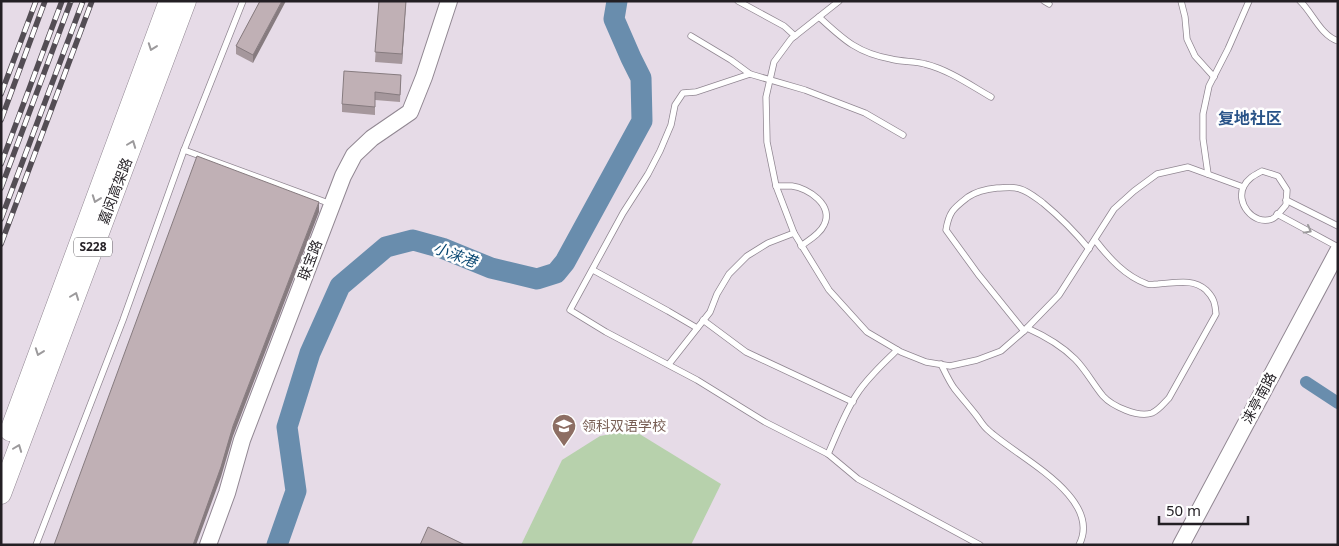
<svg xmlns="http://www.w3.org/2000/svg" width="1339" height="546" font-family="'Noto Sans','Noto Sans SC',sans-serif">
  <rect width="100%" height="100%" fill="#e6dbe7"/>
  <!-- green -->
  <polygon fill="#b7d1ac" points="633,430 721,484 691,545 521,545 562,460 600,436"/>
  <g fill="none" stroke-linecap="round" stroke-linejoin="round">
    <!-- canal -->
    <polyline stroke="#698dad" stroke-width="12" points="1306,382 1338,403"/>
    <!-- river -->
    <polyline stroke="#698dad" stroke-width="21" points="277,545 296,491 287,427 310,353 340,286 386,247 413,240 442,248 491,268 537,279 556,273 565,262 642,121 641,78 631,58 614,19 617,1"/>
    <defs>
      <g id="lane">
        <polyline points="738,1 784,26 795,36"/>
        <polyline points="839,1 791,39 774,62 766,97 767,142 776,186 794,233 829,290 867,332 901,352 926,362 950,366 977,360 1001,351 1024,331 1059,295 1114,209 1134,191 1157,174 1188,167 1243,187"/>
        <polyline points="1044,1 1049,4"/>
        <polyline points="1181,1 1185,17 1187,39 1195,56 1214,77"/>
        <path d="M 1300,1 C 1312,12 1321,36 1338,41"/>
        <path d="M 819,17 C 843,39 857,53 891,59 C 902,62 915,61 925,64 C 949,70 970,85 991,97"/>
        <polyline points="691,36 731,60 750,74 805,90 865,113 903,135"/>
        <polyline points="750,74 696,92 683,93 675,105 671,125 660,151 648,174 623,213 570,310 606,332 697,380 765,422 828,454 858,479 980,545"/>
        <polyline points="184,150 331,204"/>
        <path d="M 1262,171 L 1278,176 L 1287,190 L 1286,205 C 1282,209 1277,217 1272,219 C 1253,226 1235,202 1244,186 C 1248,178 1255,175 1262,171 Z"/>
        <polyline points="1208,174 1203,139 1203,114 1209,86 1228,49 1249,1"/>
        <path d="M 776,186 C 781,186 787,186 792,186 C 808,188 834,205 824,225 C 820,234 809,240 801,246"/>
        <polyline points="1286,200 1338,226"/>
        <polyline points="1277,214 1338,247"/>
        <polyline points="593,270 668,311 697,328"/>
        <polyline points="703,320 746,352 853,402"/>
        <path d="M 1027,328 C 1045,336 1061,345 1075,359 C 1086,370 1093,384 1103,396 C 1112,406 1138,418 1152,413 C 1159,410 1164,403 1169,398 L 1216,314 C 1215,303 1214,298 1206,290 C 1193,278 1175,283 1158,284 C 1155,284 1150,285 1147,284 C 1125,276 1109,258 1095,240"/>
        <path d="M 1024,331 L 978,274 L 946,230 C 949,211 954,208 968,197 C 977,191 987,189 997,188 C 1004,188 1013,186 1020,189 C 1028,191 1036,198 1043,203 C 1060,217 1075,232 1089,249"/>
        <polyline points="669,364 710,312 717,294 729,274 747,256 768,243 794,233"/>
        <path d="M 941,364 C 945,372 949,381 954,388 C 961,397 969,406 976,415 C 980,420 983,426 988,430 C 1015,456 1104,497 1079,545"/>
        <path d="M 828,454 C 837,434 845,412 857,394 C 868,377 883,364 897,350"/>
        <polyline points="36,545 123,320 184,150 243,1"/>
      </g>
      <g id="secondary">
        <polyline points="208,545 227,493 242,440 343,176 354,155 372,138 410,112 424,77 449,1"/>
        <polyline points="1181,545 1338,251"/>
      </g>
      <g id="highway">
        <polyline points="10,431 169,1"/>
        <polyline points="1,494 186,1"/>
      </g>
    </defs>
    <!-- lane casing -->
    <use href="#lane" stroke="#918792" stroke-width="7"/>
    <!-- secondary casing -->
    <use href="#secondary" stroke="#918792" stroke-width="18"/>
    <!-- highway casing -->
    <use href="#highway" stroke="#918792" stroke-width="21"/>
    <!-- lane -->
    <use href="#lane" stroke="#fff" stroke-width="5.5"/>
    <!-- secondary -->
    <use href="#secondary" stroke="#fff" stroke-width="16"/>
    <!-- highway -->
    <use href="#highway" stroke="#fff" stroke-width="20"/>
    <defs>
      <g id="rail">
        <polyline points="1,94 36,1"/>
        <polyline points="1,120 45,1"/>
        <polyline points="1,164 62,1"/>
        <polyline points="1,188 71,1"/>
        <polyline points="1,219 83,1"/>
        <polyline points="1,244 92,1"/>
      </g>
    </defs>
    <!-- rail casing -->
    <use href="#rail" stroke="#534d54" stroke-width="5.5"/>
    <!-- rail -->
    <use href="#rail" stroke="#fff" stroke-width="4" stroke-dasharray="11" stroke-linecap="butt"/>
  </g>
  <!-- wall -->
  <g fill="#a5979c">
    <polygon points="260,1 253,63 236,54 236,46"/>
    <polygon points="379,1 406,1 402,64 375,62"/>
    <polygon points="401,75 400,102 375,100 375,115 342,112 342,104"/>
  </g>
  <!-- shaded-wall -->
  <g fill="#867b7f">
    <polygon points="282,1 286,1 253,63 253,55"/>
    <polygon points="406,1 402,64 402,54"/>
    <polygon points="319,202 319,212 233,436 221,477 196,545 193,545 233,426"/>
  </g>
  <!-- building -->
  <g fill="#c0b0b5" stroke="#867b7f">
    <polygon points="260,1 282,1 253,55 236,46"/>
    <polygon points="379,1 406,1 402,54 375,52"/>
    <polygon points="344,71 401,75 400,95 375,92 375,107 342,104"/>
    <polygon points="197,156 319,202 233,426 221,467 193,545 54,545"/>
    <polygon points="428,527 465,545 420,545"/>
  </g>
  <!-- one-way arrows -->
  <defs><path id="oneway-chevron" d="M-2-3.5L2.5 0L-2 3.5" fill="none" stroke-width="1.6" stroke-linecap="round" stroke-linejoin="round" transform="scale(1.25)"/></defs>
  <g stroke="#9c9a9c">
    <use href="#oneway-chevron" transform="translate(152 47) rotate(110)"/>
    <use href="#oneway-chevron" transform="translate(132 144) rotate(-69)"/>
    <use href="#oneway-chevron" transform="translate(96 199) rotate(110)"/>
    <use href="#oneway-chevron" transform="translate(1308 230) rotate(29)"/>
    <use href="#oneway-chevron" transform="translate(75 296) rotate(-69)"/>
    <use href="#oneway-chevron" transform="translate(39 352) rotate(110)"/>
    <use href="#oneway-chevron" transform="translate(18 448) rotate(-69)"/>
  </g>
  <!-- icons -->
  <defs>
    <symbol id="school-pin" viewBox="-11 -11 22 30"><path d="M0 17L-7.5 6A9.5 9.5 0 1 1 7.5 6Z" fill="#8d6e63" stroke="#fff"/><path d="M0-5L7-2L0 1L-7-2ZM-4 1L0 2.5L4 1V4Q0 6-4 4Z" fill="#fff"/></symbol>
  </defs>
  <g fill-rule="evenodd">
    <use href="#school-pin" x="550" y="412" width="28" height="38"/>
  </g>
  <g text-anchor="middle" stroke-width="5" stroke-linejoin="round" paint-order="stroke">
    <!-- shield labels -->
    <rect fill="#fff" stroke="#656266" stroke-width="1" x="74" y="237.5" width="38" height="19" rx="4"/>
    <g font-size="12" font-weight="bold" fill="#231f24">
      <text x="93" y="251">S228</text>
    </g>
    <!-- street labels -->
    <g font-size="14" fill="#231f24" stroke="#fff">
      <text transform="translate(115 191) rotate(-69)" y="5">嘉闵高架路</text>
      <text transform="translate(310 260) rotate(-69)" y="5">联宝路</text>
      <text transform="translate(1259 398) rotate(-62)" y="5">涞亭南路</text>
    </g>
    <!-- education labels -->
    <g font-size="14" fill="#785e54" stroke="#fff" text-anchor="start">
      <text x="582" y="431">领科双语学校</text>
    </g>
    <!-- water labels -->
    <g font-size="15" font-style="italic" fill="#0a4873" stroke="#fff">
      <text transform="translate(455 255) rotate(20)" y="5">小涞港</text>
    </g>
    <!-- quarter labels -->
    <g font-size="16" font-weight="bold" fill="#295388" stroke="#fff">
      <text x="1250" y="124">复地社区</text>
    </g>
  </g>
  <!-- border -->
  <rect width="1339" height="546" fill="none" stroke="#231f24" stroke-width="5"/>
  <!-- scale -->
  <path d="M1159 516v8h89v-8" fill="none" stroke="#231f24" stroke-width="2.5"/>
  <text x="1166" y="516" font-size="15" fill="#231f24" stroke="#ffffff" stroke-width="4" paint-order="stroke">50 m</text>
</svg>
